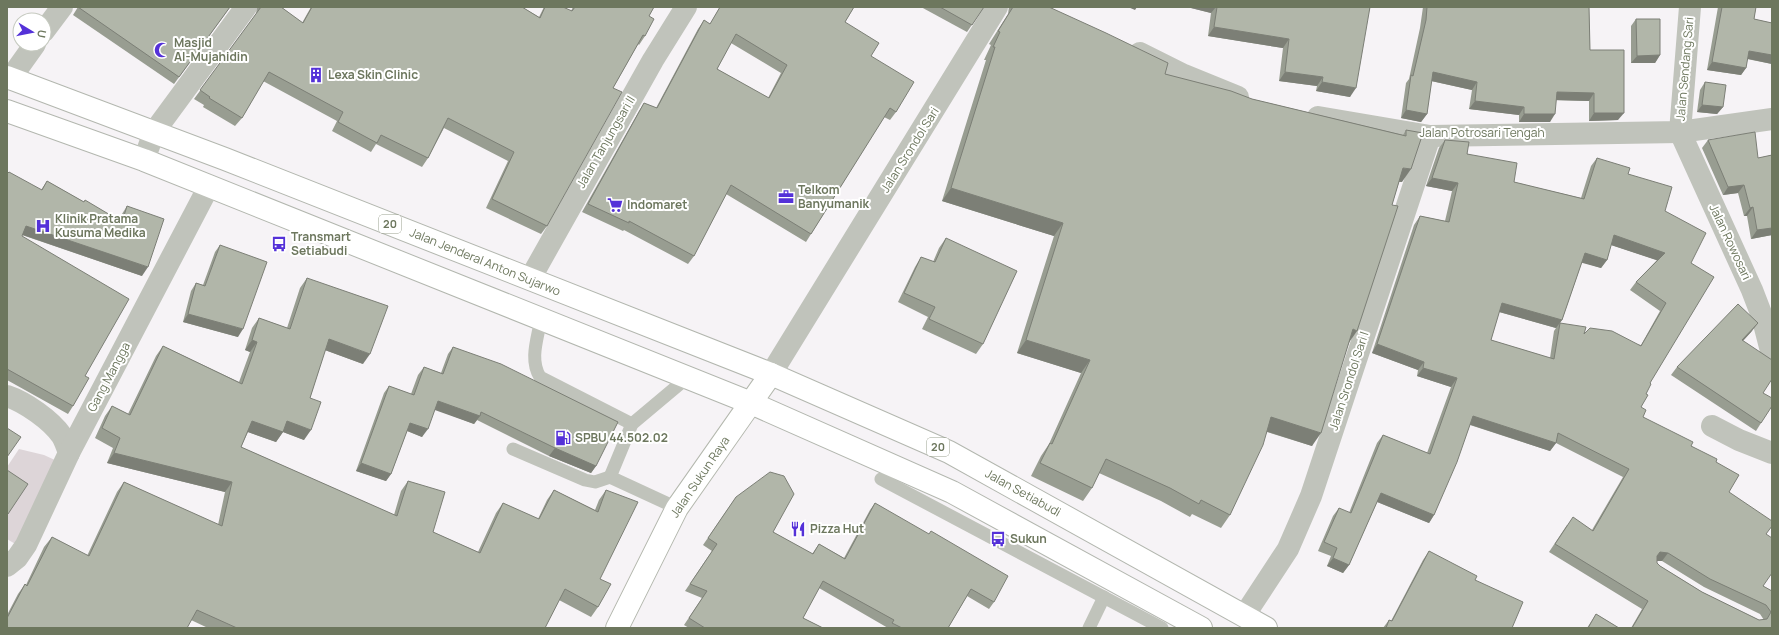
<svg xmlns="http://www.w3.org/2000/svg" width="1779" height="635" font-family="Manrope,sans-serif">
  <rect width="100%" height="100%" fill="#f6f3f6"/>
  <!-- green -->
  <polygon fill="#ddd5d8" points="19,449 44,455 57,461 17,545 7,539 7,467"/>
  <g fill="none" stroke-linecap="round" stroke-linejoin="round">
    <defs>
      <polyline id="secondary" points="617,628 677,508 771,374"/>
      <g id="highway">
        <polyline points="7,77 225,159 771,374 949,452 1266,628"/>
        <polyline points="7,111 144,160 751,403 952,492 1201,628"/>
      </g>
    </defs>
    <!-- secondary casing -->
    <use href="#secondary" stroke="#b4b8ae" stroke-width="24"/>
    <!-- highway casing -->
    <use href="#highway" stroke="#b3b7af" stroke-width="24"/>
    <!-- lane -->
    <g stroke="#c0c3bb" stroke-width="13">
      <path d="M 541,318 C 538,338 529,359 540,377 L 632,424"/>
      <polyline points="513,449 585,480 595,482 610,477"/>
      <polyline points="881,479 1162,628"/>
      <polyline points="677,508 610,477 632,424 688,377"/>
      <polyline points="1089,628 1104,597"/>
    </g>
    <!-- street -->
    <g stroke="#c0c3bb" stroke-width="22">
      <polyline points="1690,7 1680,132 1752,290 1762,316 1772,355"/>
      <polyline points="44,31 62,7"/>
      <polyline points="1140,53 1184,75 1238,97"/>
      <polyline points="10,79 35,44"/>
      <polyline points="1318,117 1430,136 1680,132 1772,119"/>
      <polyline points="144,160 154,132 246,7"/>
      <polyline points="530,279 653,60 686,7"/>
      <polyline points="771,374 997,7"/>
      <path d="M 7,396 C 25,402 51,420 62,436 C 65,441 67,447 69,453"/>
      <polyline points="1712,426 1739,440 1772,453"/>
      <polyline points="7,566 17,558 26,545 69,453 209,186"/>
      <polyline points="1244,616 1288,549 1311,496 1430,136"/>
    </g>
    <!-- secondary -->
    <use href="#secondary" stroke="#fff" stroke-width="22"/>
    <!-- highway -->
    <use href="#highway" stroke="#fff" stroke-width="22"/>
  </g>
  <!-- wall -->
  <g fill="#989d91" fill-rule="evenodd">
    <polygon points="78,7 230,7 174,84 73,15"/>
    <polygon points="257,7 281,7 302,23 311,7 522,7 539,17 544,7 563,7 571,11 573,7 654,7 649,16 645,36 639,45 638,44 613,88 547,226 541,234 486,208 508,161 444,128 428,158 422,167 376,144 371,152 332,131 337,121 263,81 242,118 235,126 203,107 204,105 194,99 256,14"/>
    <path d="M 720,7 L 854,7 L 845,22 L 871,56 L 896,112 L 890,120 L 884,117 L 811,234 L 806,242 L 726,194 L 694,256 L 688,264 L 624,230 L 623,231 L 582,212 L 639,111 L 644,103 L 656,108 L 698,29 L 704,20 L 710,24 ZM 731,43 L 781,73 L 768,98 L 717,69 Z"/>
    <polygon points="921,7 984,7 967,32"/>
    <polygon points="1009,7 1049,7 1165,74 1252,99 1403,135 1406,130 1402,182 1399,182 1349,343 1312,446 1267,432 1230,515 1221,528 1192,514 1190,517 1161,501 1099,473 1092,488 1083,501 1031,476 1041,456 1049,444 1081,373 1017,353 1054,236 942,201 986,60 984,60 991,45 989,44 1008,14"/>
    <polygon points="1187,7 1370,7 1350,97 1316,91 1317,86 1279,81 1283,48 1208,36 1211,13"/>
    <polygon points="1423,7 1589,7 1590,50 1618,120 1589,121 1589,101 1556,100 1550,122 1519,122 1519,115 1469,109 1472,90 1431,81 1427,114 1421,122 1401,118 1406,83 1409,79 1420,28"/>
    <polygon points="1718,7 1756,7 1754,19 1772,23 1772,64 1747,59 1746,68 1741,75 1707,70"/>
    <polygon points="1636,19 1660,55 1655,63 1631,63 1631,26"/>
    <polygon points="1705,82 1723,107 1717,114 1697,112 1700,90"/>
    <path d="M 1445,140 L 1514,182 L 1581,198 L 1591,166 L 1597,158 L 1628,174 L 1665,211 L 1691,263 L 1646,394 L 1641,407 L 1643,417 L 1691,446 L 1716,462 L 1729,492 L 1766,534 L 1763,586 L 1772,591 L 1772,628 L 1631,628 L 1642,609 L 1549,552 L 1567,525 L 1592,530 L 1623,477 L 1556,443 L 1550,451 L 1470,425 L 1434,515 L 1429,523 L 1377,502 L 1349,565 L 1343,573 L 1327,566 L 1331,556 L 1318,551 L 1333,516 L 1339,508 L 1349,513 L 1377,443 L 1383,435 L 1427,453 L 1451,387 L 1417,376 L 1418,370 L 1372,353 L 1414,225 L 1420,216 L 1445,221 L 1452,191 L 1426,186 L 1439,148 ZM 1611,245 L 1657,260 L 1636,282 L 1630,290 L 1660,311 L 1641,345 L 1584,334 L 1560,323 L 1562,320 L 1582,262 L 1601,268 L 1607,260 ZM 1499,312 L 1556,328 L 1554,331 L 1550,358 L 1491,340 ZM 1657,561 L 1662,561 L 1704,587 L 1760,614 L 1764,620 L 1759,620 L 1702,592 L 1660,566 L 1657,563 Z"/>
    <polygon points="1708,140 1758,158 1772,155 1772,235 1751,239 1747,216 1744,216 1738,193 1723,195 1702,148"/>
    <polygon points="7,174 41,190 47,181 84,202 120,220 122,214 127,206 142,276 22,235 22,236 85,376 73,406 68,414 7,380"/>
    <polygon points="946,238 983,344 976,354 922,329 928,317 898,302 915,267 921,257 933,262 939,248"/>
    <polygon points="220,245 238,337 183,322 191,291 196,283 203,285 215,252"/>
    <polygon points="307,278 363,364 325,350 310,398 304,440 283,432 276,442 248,432 241,447 394,515 401,491 408,481 433,532 478,552 496,513 503,503 538,519 547,500 554,490 595,510 599,500 606,490 598,607 591,617 559,600 545,628 208,628 191,620 7,628 7,615 18,594 25,584 26,585 44,547 52,537 87,556 117,492 124,482 218,525 225,492 107,463 113,448 95,438 105,416 112,406 128,414 156,356 163,346 239,382 250,352 245,350 252,328 259,318 287,328 300,288"/>
    <polygon points="1752,331 1743,341 1763,393 1761,423 1756,431 1671,375 1677,367"/>
    <polygon points="453,347 596,466 591,473 549,456 477,420 474,424 435,409 422,437 407,431 391,474 386,481 356,471 384,393 389,386 411,394 418,375 424,367 441,373 448,354"/>
    <polygon points="736,497 773,532 812,554 819,544 844,558 870,510 875,503 994,602 989,609 967,596 948,628 888,628 819,588 803,618 823,628 689,628 684,625 702,598 685,591 712,551 703,545"/>
    <polygon points="1429,551 1475,580 1512,628 1383,628 1389,620 1391,621 1423,560"/>
    <polygon points="1596,614 1619,628 1587,628"/>
  </g>
  <!-- shaded-wall -->
  <g fill="#7c7f76">
    <polygon points="1128,7 1137,7 1135,10"/>
    <polygon points="1187,7 1216,7 1211,13"/>
    <polygon points="1214,27 1289,39 1283,48 1208,36"/>
    <polygon points="1749,51 1772,55 1772,64 1744,58"/>
    <polygon points="1660,55 1655,63 1631,63 1637,56"/>
    <polygon points="1712,62 1746,68 1741,75 1707,70"/>
    <polygon points="1285,72 1323,77 1317,86 1279,81"/>
    <polygon points="1433,72 1477,82 1472,90 1427,80"/>
    <polygon points="1322,82 1356,88 1350,97 1316,91"/>
    <polygon points="1557,92 1594,93 1589,101 1551,100"/>
    <polygon points="1475,101 1524,107 1519,115 1469,109"/>
    <polygon points="1702,105 1723,107 1717,114 1697,112"/>
    <polygon points="1406,110 1427,114 1421,122 1401,118"/>
    <polygon points="1594,113 1624,113 1618,120 1589,121"/>
    <polygon points="1524,114 1555,114 1550,122 1519,122"/>
    <polygon points="1403,168 1411,169 1402,182 1394,181"/>
    <polygon points="1432,178 1458,183 1452,191 1426,186"/>
    <polygon points="1744,185 1738,193 1723,195 1728,187"/>
    <polygon points="951,188 1063,223 1054,236 942,201"/>
    <polygon points="1753,207 1747,216 1744,216 1750,208"/>
    <polygon points="26,226 148,267 142,276 20,234"/>
    <polygon points="1772,228 1772,235 1751,239 1757,230"/>
    <polygon points="1614,235 1665,253 1659,261 1608,244"/>
    <polygon points="1585,253 1607,260 1601,268 1579,262"/>
    <polygon points="1502,303 1562,320 1556,328 1496,311"/>
    <polygon points="188,314 243,329 238,337 183,322"/>
    <polygon points="1758,323 1752,331 1736,348 1742,340"/>
    <polygon points="1353,329 1357,331 1348,344"/>
    <polygon points="329,339 370,354 363,364 322,349"/>
    <polygon points="252,340 257,342 250,352 245,350"/>
    <polygon points="1026,340 1090,360 1081,373 1017,353"/>
    <polygon points="1377,344 1424,362 1418,370 1372,353"/>
    <polygon points="1423,368 1457,378 1451,387 1417,376"/>
    <polygon points="438,401 480,416 474,424 432,409"/>
    <polygon points="1473,416 1556,443 1550,451 1468,424"/>
    <polygon points="1271,417 1321,433 1312,446 1262,430"/>
    <polygon points="252,421 287,421 311,430 304,440 283,432 276,442 245,431"/>
    <polygon points="410,423 428,429 422,437 405,430"/>
    <polygon points="555,448 596,466 591,473 549,456"/>
    <polygon points="114,453 232,482 225,492 107,463"/>
    <polygon points="361,463 391,474 386,481 356,471"/>
    <polygon points="1381,493 1434,515 1429,523 1375,501"/>
    <polygon points="1660,552 1668,553 1662,561 1655,561 1657,556"/>
    <polygon points="1333,558 1349,565 1343,573 1327,566"/>
  </g>
  <!-- building -->
  <g fill="#b1b6a9" stroke="#7c7f76" fill-rule="evenodd">
    <polygon points="78,7 230,7 179,77"/>
    <polygon points="261,7 281,7 303,23 312,7 522,7 540,18 545,7 563,7 572,11 575,7 654,7 649,16 654,19 645,36 643,35 613,88 622,92 547,226 492,199 514,152 448,118 428,158 381,135 377,143 338,122 343,112 269,72 242,118 209,98 210,97 200,90"/>
    <path d="M 720,7 L 854,7 L 845,22 L 879,43 L 871,56 L 914,82 L 896,112 L 890,108 L 811,234 L 731,185 L 694,256 L 629,221 L 629,223 L 588,204 L 644,103 L 657,108 L 704,20 L 710,24 ZM 736,34 L 787,65 L 769,98 L 717,69 Z"/>
    <polygon points="940,7 984,7 972,25"/>
    <polygon points="1013,7 1049,7 1106,33 1168,63 1165,74 1231,91 1252,99 1406,136 1406,130 1423,133 1411,169 1403,168 1392,205 1398,206 1357,331 1353,329 1321,433 1271,417 1263,445 1230,515 1201,500 1199,504 1170,488 1106,459 1092,488 1040,463 1050,443 1052,444 1090,360 1026,340 1063,223 951,188 995,47 993,47 1000,32 998,31"/>
    <polygon points="1217,7 1370,7 1356,88 1322,82 1323,77 1285,72 1289,39 1214,27"/>
    <polygon points="1427,7 1589,7 1590,50 1624,50 1624,113 1594,113 1594,93 1557,92 1555,114 1524,114 1524,107 1475,101 1477,82 1433,72 1427,114 1406,110 1411,75 1413,76 1426,20"/>
    <polygon points="1722,7 1756,7 1754,19 1772,23 1772,55 1749,51 1746,68 1712,62"/>
    <polygon points="1636,19 1660,19 1660,55 1637,56"/>
    <polygon points="1705,82 1726,85 1723,107 1702,105"/>
    <polygon points="1755,132 1758,158 1772,155 1772,228 1757,230 1753,207 1750,208 1744,185 1728,187 1708,140"/>
    <path d="M 1445,140 L 1469,142 L 1467,154 L 1517,163 L 1514,182 L 1584,199 L 1597,158 L 1630,168 L 1628,174 L 1672,187 L 1665,211 L 1706,233 L 1691,263 L 1714,277 L 1650,383 L 1651,384 L 1646,394 L 1648,395 L 1641,407 L 1646,410 L 1643,417 L 1693,442 L 1691,446 L 1717,459 L 1716,462 L 1739,475 L 1729,492 L 1772,521 L 1772,526 L 1766,534 L 1772,538 L 1772,573 L 1763,586 L 1772,591 L 1772,628 L 1632,628 L 1648,601 L 1555,544 L 1573,517 L 1593,531 L 1629,469 L 1558,433 L 1556,443 L 1473,416 L 1457,462 L 1434,515 L 1381,493 L 1349,565 L 1333,558 L 1337,548 L 1324,542 L 1339,508 L 1351,513 L 1383,435 L 1430,454 L 1457,378 L 1423,368 L 1424,362 L 1377,344 L 1420,216 L 1449,222 L 1458,183 L 1432,178 ZM 1614,235 L 1665,253 L 1636,282 L 1666,303 L 1641,346 L 1612,331 L 1590,328 L 1584,334 L 1586,327 L 1560,323 L 1554,359 L 1491,340 L 1502,303 L 1562,320 L 1585,253 L 1607,260 ZM 1660,552 L 1668,553 L 1710,579 L 1766,605 L 1771,612 L 1767,619 L 1759,620 L 1702,592 L 1660,566 L 1657,563 L 1657,556 Z"/>
    <polygon points="9,172 42,190 47,181 84,202 85,200 122,222 127,206 164,219 148,267 26,226 22,236 129,299 85,376 89,378 73,406 7,369 7,174"/>
    <polygon points="946,238 1017,271 983,344 929,319 935,307 904,293 921,257 935,262"/>
    <polygon points="220,245 267,262 243,329 188,314 196,283 205,286"/>
    <polygon points="307,278 388,306 370,354 329,339 310,398 321,402 311,430 287,421 283,432 252,421 241,447 397,516 408,481 445,492 433,532 480,553 503,503 539,519 554,490 598,512 606,490 638,502 600,579 611,584 598,607 565,589 545,628 237,628 197,610 187,628 7,628 7,618 25,584 27,586 52,537 89,556 124,482 222,526 232,482 114,453 120,438 102,428 112,406 130,415 163,346 242,384 257,342 252,340 259,318 290,329"/>
    <polygon points="1738,304 1758,323 1742,340 1772,360 1772,379 1763,393 1772,398 1772,406 1761,423 1677,367"/>
    <polygon points="453,347 501,364 618,422 596,466 555,448 481,412 480,416 438,401 428,429 410,423 391,474 361,463 389,386 414,395 424,367 443,374"/>
    <polygon points="7,428 21,437 7,457"/>
    <polygon points="7,470 28,484 8,514 7,513"/>
    <polygon points="770,472 784,476 794,494 773,532 813,554 819,544 845,559 875,503 929,534 931,531 1008,576 994,602 971,589 948,628 902,628 892,623 894,620 823,581 803,618 823,628 705,628 689,618 707,591 690,584 717,544 708,538 736,497"/>
    <polygon points="1429,551 1477,576 1475,580 1523,602 1512,628 1386,628 1389,620 1392,621"/>
    <polygon points="1596,614 1619,628 1588,628"/>
  </g>
  <!-- icons -->
  <defs>
    <symbol id="mosque-bare" viewBox="-9 -9 18 18"><path d="M3.5-4.9A6 6 0 1 0 3.5 4.9A5 5 0 1 1 3.5-4.9Z" fill="#5431d8" stroke="#fff" stroke-width="2.5" paint-order="stroke"/></symbol>
    <symbol id="building-bare" viewBox="-9 -9 18 18"><path d="M-4-6H4V6H1V3H-1V6H-4ZM-2.5-4.3h1.7v1.8h-1.7ZM.8-4.3h1.7v1.8H.8ZM-2.5-1h1.7V.8h-1.7ZM.8-1h1.7V.8H.8Z" fill="#5431d8" stroke="#fff" stroke-width="2.5" paint-order="stroke"/></symbol>
    <symbol id="office-bare" viewBox="-9 -9 18 18"><path d="M-6-3h4V-5.5h4V-3h4V5H-6ZM-1-4.5V-3h2v-1.5ZM-6 0V1H6V0Z" fill="#5431d8" stroke="#fff" stroke-width="2.5" paint-order="stroke"/></symbol>
    <symbol id="supermarket-bare" viewBox="-9 -9 18 18"><path d="M-6-5.5h2.5l.6 2H6L4.5 2H-2.5L-4.4-4H-6ZM-1.5 3.2a1.3 1.3 0 1 0 .1 0ZM3 3.2a1.3 1.3 0 1 0 .1 0Z" fill="#5431d8" stroke="#fff" stroke-width="2.5" paint-order="stroke"/></symbol>
    <symbol id="hospital-bare" viewBox="-9 -9 18 18"><path d="M-5-5h3v3.5h4V-5h3V5h-3V1.5h-4V5h-3Z" fill="#5431d8" stroke="#fff" stroke-width="2.5" paint-order="stroke"/></symbol>
    <symbol id="bus-bare" viewBox="-9 -9 18 18"><path d="M-5-6H5V4H4V6H2V4H-2V6H-4V4H-5ZM-3.5-4V0h7V-4ZM-3.5 1.2v1.5H-2V1.2ZM2 1.2v1.5H3.5V1.2Z" fill="#5431d8" stroke="#fff" stroke-width="2.5" paint-order="stroke"/></symbol>
    <symbol id="fuel-bare" viewBox="-9 -9 18 18"><path d="M-5.5-6h7V0h2V4h1.3V-2.5L3-4.5l.8-.8L6-3V5H2.5V1h-1V6h-7ZM-4.2-4.7v3.2H.2V-4.7Z" fill="#5431d8" stroke="#fff" stroke-width="2.5" paint-order="stroke"/></symbol>
    <symbol id="restaurant-bare" viewBox="-9 -9 18 18"><path d="M-5-6h1v4h1v-4h1v4h1v-4h1v5L-1.5 .5V6h-2V.5L-5-1ZM5-6V6H3V1.5H1.5Q1.5-4 5-6Z" fill="#5431d8" stroke="#fff" stroke-width="2.5" paint-order="stroke"/></symbol>
  </defs>
  <g fill-rule="evenodd">
    <use href="#mosque-bare" x="151" y="39" width="22" height="22"/>
    <use href="#building-bare" x="305" y="64" width="22" height="22"/>
    <use href="#office-bare" x="775" y="186" width="22" height="22"/>
    <use href="#supermarket-bare" x="604" y="194" width="22" height="22"/>
    <use href="#hospital-bare" x="32" y="215" width="22" height="22"/>
    <use href="#bus-bare" x="268" y="233" width="22" height="22"/>
    <use href="#fuel-bare" x="552" y="427" width="22" height="22"/>
    <use href="#restaurant-bare" x="787" y="518" width="22" height="22"/>
    <use href="#bus-bare" x="987" y="528" width="22" height="22"/>
  </g>
  <g text-anchor="middle" stroke-width="4" stroke-linejoin="round" paint-order="stroke">
    <!-- shield labels -->
    <g fill="#fff" stroke="#99a08e" stroke-width="1">
      <rect x="379" y="215" width="22" height="18" rx="3"/>
      <rect x="927" y="438" width="22" height="18" rx="3"/>
    </g>
    <g font-size="11" font-weight="bold" fill="#6d775e">
      <text x="390" y="228">20</text>
      <text x="938" y="451">20</text>
    </g>
    <!-- poi labels -->
    <g font-size="12" font-weight="bold" fill="#6d775e" stroke="#fff" text-anchor="start">
      <text x="174" y="47">Masjid<tspan x="174" dy="14">Al-Mujahidin</tspan></text>
      <text x="328" y="79">Lexa Skin Clinic</text>
      <text x="798" y="194">Telkom<tspan x="798" dy="14">Banyumanik</tspan></text>
      <text x="627" y="209">Indomaret</text>
      <text x="55" y="223">Klinik Pratama<tspan x="55" dy="14">Kusuma Medika</tspan></text>
      <text x="291" y="241">Transmart<tspan x="291" dy="14">Setiabudi</tspan></text>
      <text x="575" y="442">SPBU 44.502.02</text>
      <text x="810" y="533">Pizza Hut</text>
      <text x="1010" y="543">Sukun</text>
    </g>
    <!-- street labels -->
    <g font-size="12" fill="#6d775e" stroke="#fff">
      <text transform="translate(1685 69) rotate(-85)" y="4">Jalan Sendang Sari</text>
      <text x="1482" y="137">Jalan Potrosari Tengah</text>
      <text transform="translate(606 142) rotate(-60)" y="4">Jalan Tanjungsari II</text>
      <text transform="translate(910 150) rotate(-58)" y="4">Jalan Srondol Sari</text>
      <text transform="translate(1730 242) rotate(65)" y="4">Jalan Rowosari</text>
      <text transform="translate(485 262) rotate(22)" y="4">Jalan Jenderal Anton Sujarwo</text>
      <text transform="translate(109 377) rotate(-62)" y="4">Gang Mangga</text>
      <text transform="translate(1349 381) rotate(-72)" y="4">Jalan Srondol Sari I</text>
      <text transform="translate(700 477) rotate(-56)" y="4">Jalan Sukun Raya</text>
      <text transform="translate(1023 493) rotate(29)" y="4">Jalan Setiabudi</text>
    </g>
  </g>
  <!-- border -->
  <rect width="1779" height="635" fill="none" stroke="#6d775e" stroke-width="16"/>
  <!-- north arrow -->
  <g transform="translate(32 32) rotate(100)"><circle r="19" fill="#ffffff" stroke="#c5c9bf"/>
  <path d="M0-3L7 15L0 10L-7 15Z" fill="#5431d8"/>
  <text y="-6" font-size="11" font-weight="bold" text-anchor="middle" fill="#6d775e">U</text>
  </g>
</svg>
